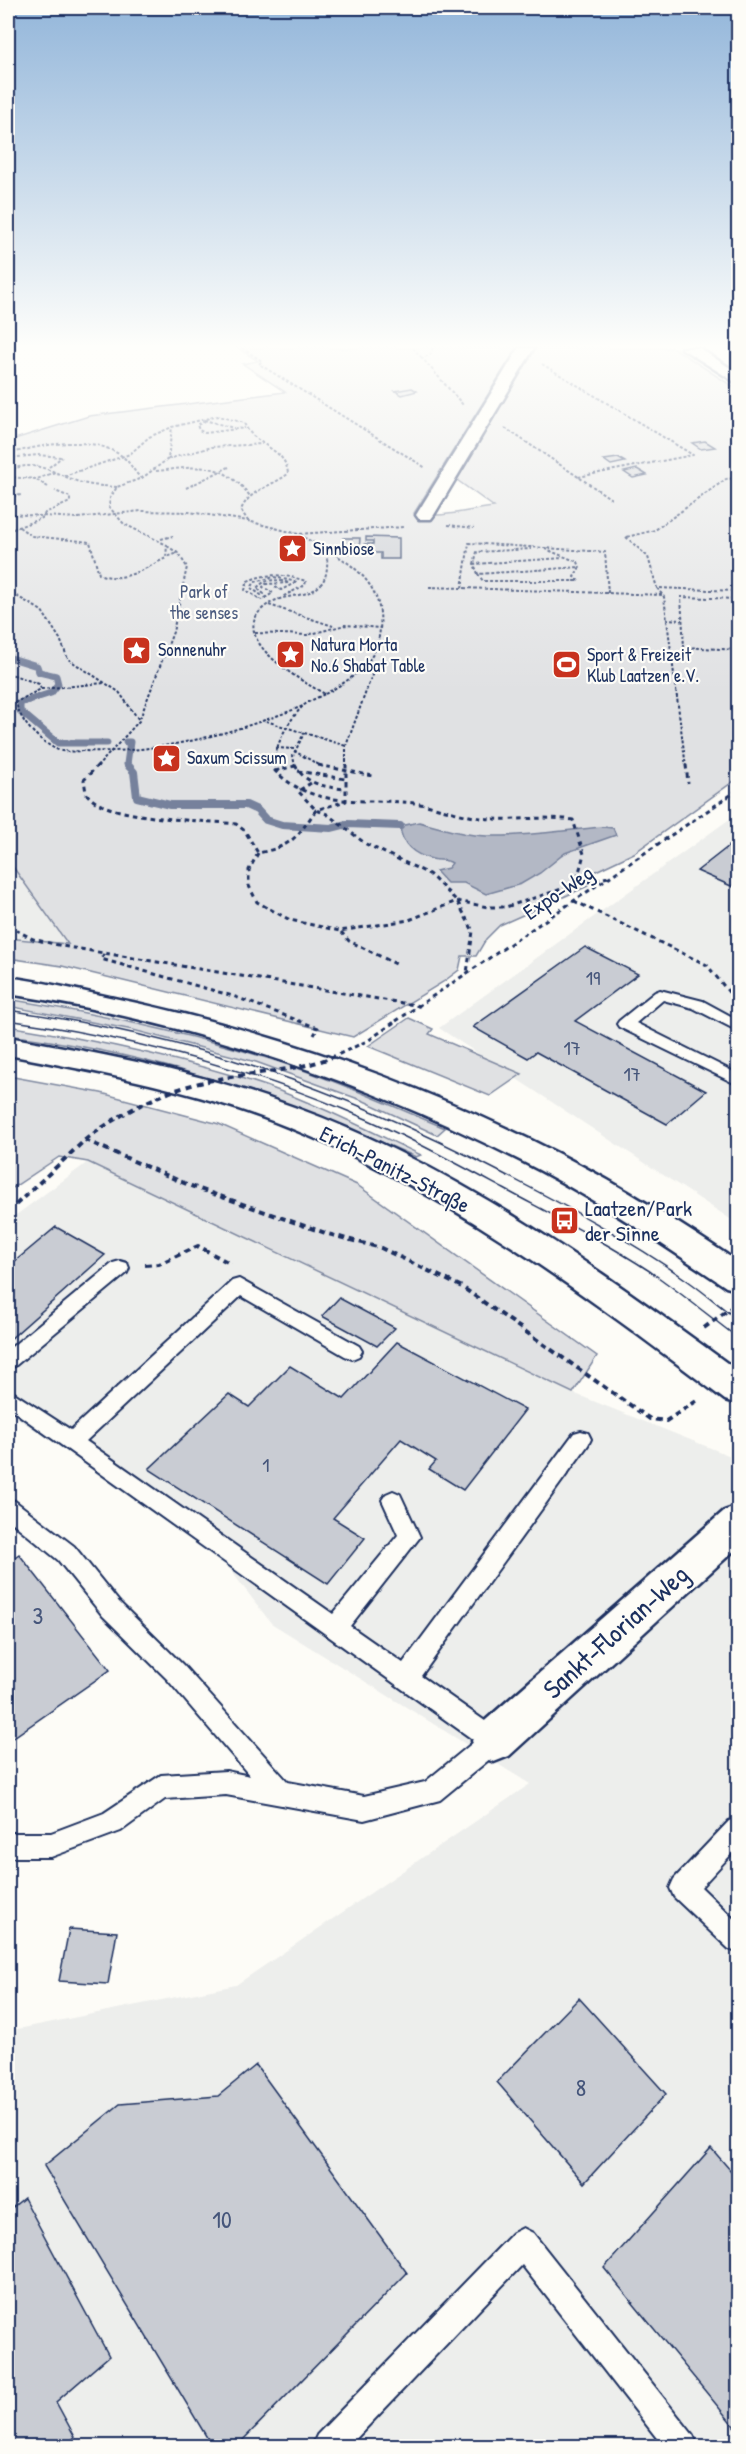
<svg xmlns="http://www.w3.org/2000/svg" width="746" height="2454" font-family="'Patrick Hand',sans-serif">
  <rect width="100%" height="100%" fill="#fdfcf7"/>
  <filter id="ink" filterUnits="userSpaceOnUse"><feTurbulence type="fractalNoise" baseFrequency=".0167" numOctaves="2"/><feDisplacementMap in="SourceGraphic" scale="12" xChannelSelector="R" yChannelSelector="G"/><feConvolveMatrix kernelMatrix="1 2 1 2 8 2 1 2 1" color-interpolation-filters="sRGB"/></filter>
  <g filter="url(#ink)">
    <!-- built -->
    <g fill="#edeeec">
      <polygon points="738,813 738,1224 439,1028"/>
      <polygon points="8,860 69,945 8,938"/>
      <polygon points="88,1162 573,1393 738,1459 738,2446 8,2446 8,2031 236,1985 530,1784 271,1623 212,1546 8,1412 8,1221"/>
    </g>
    <!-- green -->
    <g fill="#e0e1e3" stroke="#7e88a0" stroke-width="1.5">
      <path d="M 238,348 L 517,348 L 414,513 C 441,519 467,510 494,507 L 457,480 L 535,348 L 674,348 L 738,390 L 738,778 L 634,853 L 579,879 L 588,886 L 500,925 L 486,939 L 476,956 L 462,956 L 459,970 L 443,982 L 353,1037 L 62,966 L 8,958 L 8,938 L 68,944 L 8,860 L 8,441 L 89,416 L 285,392 L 243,364 L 258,361 Z"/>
      <path d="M 8,999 C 92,1013 175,1030 257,1055 C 322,1074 383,1102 445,1128 L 437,1135 L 364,1101 L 256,1062 L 133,1030 L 8,1006 Z"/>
      <polygon points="409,1018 433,1029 429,1034 522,1074 490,1096 368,1046"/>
      <path d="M 8,1026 C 95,1040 182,1058 266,1086 C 319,1105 370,1131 421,1155 L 416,1157 C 285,1099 150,1052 8,1035 Z"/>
      <polygon points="8,1076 101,1093 219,1124 357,1185 597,1356 573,1393 88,1162 59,1157 8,1191"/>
    </g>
    <!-- water -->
    <path fill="#b3b8c5" stroke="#76819c" stroke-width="1.5" d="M 419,822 C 441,828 464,835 487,836 C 525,837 565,830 603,827 L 613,828 L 616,835 L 565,853 L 540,873 L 521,884 L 486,894 L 464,883 L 447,883 L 436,871 L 448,868 L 452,863 C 445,859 440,861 432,859 C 414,855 401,844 400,826 Z"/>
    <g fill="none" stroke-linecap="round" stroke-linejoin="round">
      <!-- stream-far1 -->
      <g stroke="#76819c" stroke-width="7">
        <polyline points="8,657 37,666 39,672 56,676 58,684 51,693 20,703 20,711 58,743 107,743"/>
        <polyline points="126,742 130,742 127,764 129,767"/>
      </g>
      <!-- stream -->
      <polyline stroke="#76819c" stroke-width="8" points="128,765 134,772 137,797 170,805 246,805 257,810 266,820 282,825 331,828 347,824 400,826"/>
    </g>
    <!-- building -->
    <g fill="#c9ccd3" stroke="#1b2f5e" stroke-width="1.5">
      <polygon points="412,388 417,391 402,395 395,391"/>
      <polygon points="705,441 715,447 701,449 692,443"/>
      <polygon points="618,458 625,462 611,465 604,460"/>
      <polygon points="637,469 647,475 633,478 624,472"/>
      <polygon points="366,537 399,538 399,559 381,559 381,553 363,553 364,544 373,544 373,541 366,541"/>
      <polygon points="343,538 360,538 359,553 342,553"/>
      <polygon points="738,839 738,889 697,871"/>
      <polygon points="585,947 638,974 575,1021 706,1091 667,1124 536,1052 528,1058 473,1027"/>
      <polygon points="56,1227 105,1255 8,1341 8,1267"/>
      <polygon points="339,1298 395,1328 377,1346 322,1316"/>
      <polygon points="397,1342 525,1410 463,1490 429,1469 436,1461 401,1439 333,1518 365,1538 328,1584 149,1469 229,1394 249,1407 290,1366 344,1399"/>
      <polygon points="19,1554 110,1670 8,1741 8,1562"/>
      <polygon points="69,1929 117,1932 108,1984 59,1981"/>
      <polygon points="579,1998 666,2094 584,2183 497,2082"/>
      <polygon points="256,2065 407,2273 237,2446 212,2446 44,2166 120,2104 218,2096"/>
      <polygon points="711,2148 738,2179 738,2431 604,2268"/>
      <polygon points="24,2198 109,2356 56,2402 75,2437 64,2446 8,2446 8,2211"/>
    </g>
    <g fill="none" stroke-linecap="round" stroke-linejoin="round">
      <defs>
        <g id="service">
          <polygon points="660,990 703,1001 738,1020 738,1031 693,1008 663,1000 636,1023 738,1074 738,1085 619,1027 617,1024 619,1021 655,992"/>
          <polygon points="120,1261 127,1263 129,1268 127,1273 15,1366 8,1368 8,1350 113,1263"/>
          <polygon points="239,1279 359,1346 362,1351 359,1356 352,1359 345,1356 241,1296 86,1441 333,1614 398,1535 382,1500 386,1494 393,1491 400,1494 420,1537 350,1626 403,1663 574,1433 581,1431 588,1433 591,1439 588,1445 421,1676 502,1733 506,1741 502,1749 440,1800 364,1820 226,1795 165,1799 121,1831 51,1857 8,1857 8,1833 51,1833 104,1813 161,1775 226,1771 250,1776 167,1679 103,1616 58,1560 8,1519 8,1498 15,1501 74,1546 119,1602 183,1665 288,1782 364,1796 425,1782 475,1741 8,1407 8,1389 71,1430 232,1281"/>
          <polygon points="738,1818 738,1847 701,1887 738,1923 738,1953 729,1949 674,1897 670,1888 674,1879 729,1821"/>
          <polygon points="523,2228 533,2233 693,2435 698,2446 663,2446 522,2265 349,2446 312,2446 317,2435 513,2233"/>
        </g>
        <g id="minor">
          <polygon points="519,348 534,348 434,515 431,519 419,519 416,515"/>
          <polygon points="681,348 699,348 738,373 738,384"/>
          <polygon points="738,1506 738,1547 509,1756 494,1762 479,1756 472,1741 479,1726 724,1511"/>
        </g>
        <g id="secondary">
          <path d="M 8,977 C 51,983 94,994 137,1003 C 285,1036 428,1087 563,1156 C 624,1187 681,1224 738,1262 L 738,1290 L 726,1287 C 665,1246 605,1205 541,1171 C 375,1084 193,1022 8,994 Z"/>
          <path d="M 8,1037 C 105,1054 202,1073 294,1107 C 457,1166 600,1270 738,1371 L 738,1404 L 725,1400 C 585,1294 441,1186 275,1122 C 189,1089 98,1072 8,1055 Z"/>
        </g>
      </defs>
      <!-- service casing -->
      <use href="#service" stroke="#1b2f5e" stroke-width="4"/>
      <!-- minor casing -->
      <use href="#minor" stroke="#1b2f5e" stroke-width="5"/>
      <!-- secondary casing -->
      <use href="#secondary" stroke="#1b2f5e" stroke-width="5"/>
      <!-- path-far2 -->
      <g stroke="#1b2f5e" stroke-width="2" stroke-dasharray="3 2" stroke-linecap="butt">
        <polyline points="242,348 262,361 259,364 426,468"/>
        <polyline points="413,348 422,358"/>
        <polyline points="433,348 430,355 422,358 464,406"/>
        <polyline points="542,364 693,455 578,477"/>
        <polyline points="204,420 234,428"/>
        <polyline points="205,421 197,425 199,430 205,433 245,428"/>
        <polyline points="505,428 613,500"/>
        <path d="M 8,454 C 42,445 92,433 123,457 C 130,462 134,472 141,478"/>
        <polyline points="8,458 38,455 62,457"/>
        <polyline points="168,459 212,447 262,444"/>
        <polyline points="49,467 62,457"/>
        <path d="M 8,471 C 36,458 53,473 79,482 C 92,486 104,486 117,487"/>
        <path d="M 156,471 C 198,467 221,459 250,496"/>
        <polyline points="64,476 130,454 149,437 172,427"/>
        <polyline points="8,477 37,479 55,472"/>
        <polyline points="37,480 48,487"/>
        <polyline points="186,488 229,467"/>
        <polyline points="8,497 21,495"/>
        <polyline points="8,514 78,518 141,511 189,512 248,521 298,534 404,527"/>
        <polyline points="448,525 474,528"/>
        <path d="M 19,527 L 32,536 L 90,542 L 99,574 C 123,584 145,568 166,558 L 167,545 L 124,524 L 109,507 L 110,498 L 117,487 L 142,478 L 168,459 L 172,427 L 218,416 L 244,423 C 254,447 286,447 288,474 C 272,486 249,490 241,510 L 248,521"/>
        <polyline points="8,531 42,518 45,513 70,502 70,497 55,491"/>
        <polyline points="626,537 648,557 657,588 738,591"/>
        <polyline points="627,537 655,530 726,479 738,478"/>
        <polyline points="161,539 173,536"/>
        <polyline points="167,546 178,553 167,557"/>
        <polyline points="545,549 578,562 580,567"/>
        <polyline points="474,564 477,552 531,549"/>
        <polygon points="580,567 574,577 579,581 483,581 478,574"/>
        <polyline points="478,574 474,564 563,558"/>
        <path d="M 275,587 L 281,590 L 297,582 L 274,577 L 255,582 L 251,588 L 261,595 L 264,594 L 257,588 C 266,578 277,579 289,583 L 266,584 L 263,587 L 273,593 L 262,600 L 245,590 L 248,581 C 268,572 286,575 306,581 L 305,585 L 282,597"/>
        <polyline points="429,587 462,588"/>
        <polyline points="657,588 664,597 686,767"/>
        <polyline points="8,591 42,611 60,639 68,659 119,692 139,720"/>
        <polyline points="608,593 605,552 469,543 462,588 663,595"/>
        <polyline points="738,599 681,597 684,647 738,650"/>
        <polyline points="269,605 333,626"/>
        <polyline points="666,619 682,620"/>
        <polyline points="255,633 307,635 345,625 381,628"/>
        <path d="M 8,673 L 39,684 L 41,689 L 16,702 C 19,721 39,741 56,749 C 63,753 76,751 84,751 C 159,754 234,733 303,706"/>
        <polyline points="41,689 105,683"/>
        <path d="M 325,694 C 341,685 358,675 369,660 C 376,651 379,640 380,629 C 384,590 359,567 327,550"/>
        <polyline points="266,721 346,746"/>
        <polyline points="276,748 295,749"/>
        <polyline points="294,751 323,767"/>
        <polyline points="97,767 139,721 173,632 187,567 178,553"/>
        <path d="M 275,767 C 273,746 289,720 303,706 C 309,701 318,697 325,694 C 299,680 217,633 272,602 C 287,594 308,598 320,585 C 329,576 327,562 327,550 L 298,534"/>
        <polyline points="295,767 293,756 304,733"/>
        <polyline points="346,767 346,746 372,675 368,662"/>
      </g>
      <!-- path-far1 -->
      <g stroke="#1b2f5e" stroke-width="3" stroke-dasharray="4.5 4" stroke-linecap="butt">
        <path d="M 98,765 L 84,780 C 85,784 85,790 87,794 C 103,820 205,820 236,824 L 245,831 L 258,853 C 293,846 297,837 316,810 L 346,801 L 346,765"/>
        <path d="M 295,765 C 305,784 324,787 344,789"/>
        <polyline points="318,765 373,776"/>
        <polyline points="686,765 688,783"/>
        <polyline points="275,771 295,766"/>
        <polyline points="298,771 345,779"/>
        <polyline points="311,783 298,791 316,810 327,814 366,844 429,874 457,901 473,931 467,973"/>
        <path d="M 258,853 L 249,870 L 249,886 L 257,902 L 290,920 L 340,931 L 409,920 L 457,901 L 488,907 L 506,907 L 571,886 L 578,876 L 584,854 L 573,820 C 542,815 512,822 481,818 C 458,815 437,806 414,803 C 361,797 317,811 275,771 L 275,765"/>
        <polyline points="571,886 608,877"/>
        <polyline points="574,901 707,965 731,995"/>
        <polyline points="8,926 33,939 62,946 420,1006"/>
        <polyline points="341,932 349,941 396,964"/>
        <polyline points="104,954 101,959 233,996 318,1028 314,1035"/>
        <polyline points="396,1021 738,790"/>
      </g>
      <!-- path -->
      <g stroke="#1b2f5e" stroke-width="4" stroke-dasharray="6 4.5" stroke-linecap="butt">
        <polyline points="8,1212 85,1140 191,1186 328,1234 381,1248 462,1287 650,1419 666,1421 698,1400"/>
        <polyline points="145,1265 159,1264 198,1246 231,1264"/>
        <polyline points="704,1328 732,1307"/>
      </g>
      <!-- service -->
      <use href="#service" fill="#fdfcf7" fill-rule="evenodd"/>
      <!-- minor -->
      <use href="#minor" fill="#fdfcf7" fill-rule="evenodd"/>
      <!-- secondary -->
      <use href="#secondary" fill="#fdfcf7" fill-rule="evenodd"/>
      <!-- tram -->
      <g stroke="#1b2f5e" stroke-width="1.5">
        <path d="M 8,1010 C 189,1036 339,1088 500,1172 C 564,1205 629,1239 688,1281 C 705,1293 721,1307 738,1320"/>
        <path d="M 8,1020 C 125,1037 241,1066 350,1112 C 403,1134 454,1162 504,1189 C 554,1216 604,1241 651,1272 C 681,1293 709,1316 738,1338"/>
      </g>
      <!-- path-bridge-far1 -->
      <polyline stroke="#1b2f5e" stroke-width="3" stroke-dasharray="4.5 4" stroke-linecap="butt" points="331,1058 369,1040 396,1021"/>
      <!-- path-bridge -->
      <path stroke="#1b2f5e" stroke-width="4" stroke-dasharray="6 4.5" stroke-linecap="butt" d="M 85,1140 C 123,1111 166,1089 213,1080 C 254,1072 295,1072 335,1056"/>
    </g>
  </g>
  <!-- sky -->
  <linearGradient id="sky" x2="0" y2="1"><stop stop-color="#93b6da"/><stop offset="0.5" stop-color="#fefefb"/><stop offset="1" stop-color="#fefefb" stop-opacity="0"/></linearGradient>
  <rect width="746" height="692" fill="url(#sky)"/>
  <!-- icons -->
  <defs>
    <symbol id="sight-square" viewBox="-11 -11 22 22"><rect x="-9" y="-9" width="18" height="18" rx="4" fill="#c8321e" stroke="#fdfcf7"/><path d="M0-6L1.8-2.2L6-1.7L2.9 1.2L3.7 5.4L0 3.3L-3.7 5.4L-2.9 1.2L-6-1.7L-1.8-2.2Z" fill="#fff"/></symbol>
    <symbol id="stadium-square" viewBox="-11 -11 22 22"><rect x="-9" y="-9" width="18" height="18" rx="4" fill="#c8321e" stroke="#fdfcf7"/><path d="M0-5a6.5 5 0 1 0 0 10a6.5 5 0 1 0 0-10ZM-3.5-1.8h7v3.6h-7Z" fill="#fff"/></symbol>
    <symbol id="bus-square" viewBox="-11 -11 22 22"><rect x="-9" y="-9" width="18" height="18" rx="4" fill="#c8321e" stroke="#fdfcf7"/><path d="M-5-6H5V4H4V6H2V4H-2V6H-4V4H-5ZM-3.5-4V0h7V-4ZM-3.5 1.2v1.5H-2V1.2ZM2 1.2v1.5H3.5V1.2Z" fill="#fff"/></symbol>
  </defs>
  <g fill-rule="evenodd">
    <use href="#sight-square" x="276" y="532" width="33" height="33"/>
    <use href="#sight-square" x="120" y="634" width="33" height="33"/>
    <use href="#sight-square" x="274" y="638" width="33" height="33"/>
    <use href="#stadium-square" x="550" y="648" width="33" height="33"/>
    <use href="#sight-square" x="150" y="742" width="33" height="33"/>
    <use href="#bus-square" x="548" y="1204" width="33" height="33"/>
  </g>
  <g text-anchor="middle" stroke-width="4.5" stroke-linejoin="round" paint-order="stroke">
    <!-- far-poi labels -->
    <g font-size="18" fill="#1b2f5e" stroke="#fdfcf7" text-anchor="start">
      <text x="313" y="555">Sinnbiose</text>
      <text x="311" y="651">Natura Morta<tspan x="311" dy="21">No.6 Shabat Table</tspan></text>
      <text x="158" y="656">Sonnenuhr</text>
      <text x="587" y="661">Sport &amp; Freizeit<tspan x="587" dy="21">Klub Laatzen e.V.</tspan></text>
      <text x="187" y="764">Saxum Scissum</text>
    </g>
    <!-- far-park labels -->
    <g font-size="18" fill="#4c5c7f" stroke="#fdfcf7">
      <text x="204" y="598">Park of<tspan x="204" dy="21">the senses</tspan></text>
    </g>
    <!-- number labels -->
    <g font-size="20" fill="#46567b">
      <text x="593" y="985">19</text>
      <text x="572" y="1055">17</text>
      <text x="632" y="1081">17</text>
      <text x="266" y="1472">1</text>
    </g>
    <!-- street labels -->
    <g font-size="22" fill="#1b2f5e" stroke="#fdfcf7">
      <text transform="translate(558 892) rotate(-34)" y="8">Expo-Weg</text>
      <text transform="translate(395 1169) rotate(27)" y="8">Erich-Panitz-Straße</text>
    </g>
    <!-- poi labels -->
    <g font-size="22" fill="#1b2f5e" stroke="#fdfcf7" text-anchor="start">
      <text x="585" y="1216">Laatzen/Park<tspan x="585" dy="25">der Sinne</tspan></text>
    </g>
    <!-- near-number labels -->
    <g font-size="24" fill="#46567b">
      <text x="38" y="1624">3</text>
      <text x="581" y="2096">8</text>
      <text x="222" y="2228">10</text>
    </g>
    <!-- near-street labels -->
    <g font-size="27" fill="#1b2f5e" stroke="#fdfcf7">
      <text transform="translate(616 1632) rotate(-42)" y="9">Sankt-Florian-Weg</text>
    </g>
  </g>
  <!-- margin -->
  <rect width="746" height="2454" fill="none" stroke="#fdfcf7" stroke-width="30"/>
  <rect x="15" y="15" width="716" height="2424" fill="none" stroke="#1b2f5e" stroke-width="2" filter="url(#ink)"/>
</svg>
